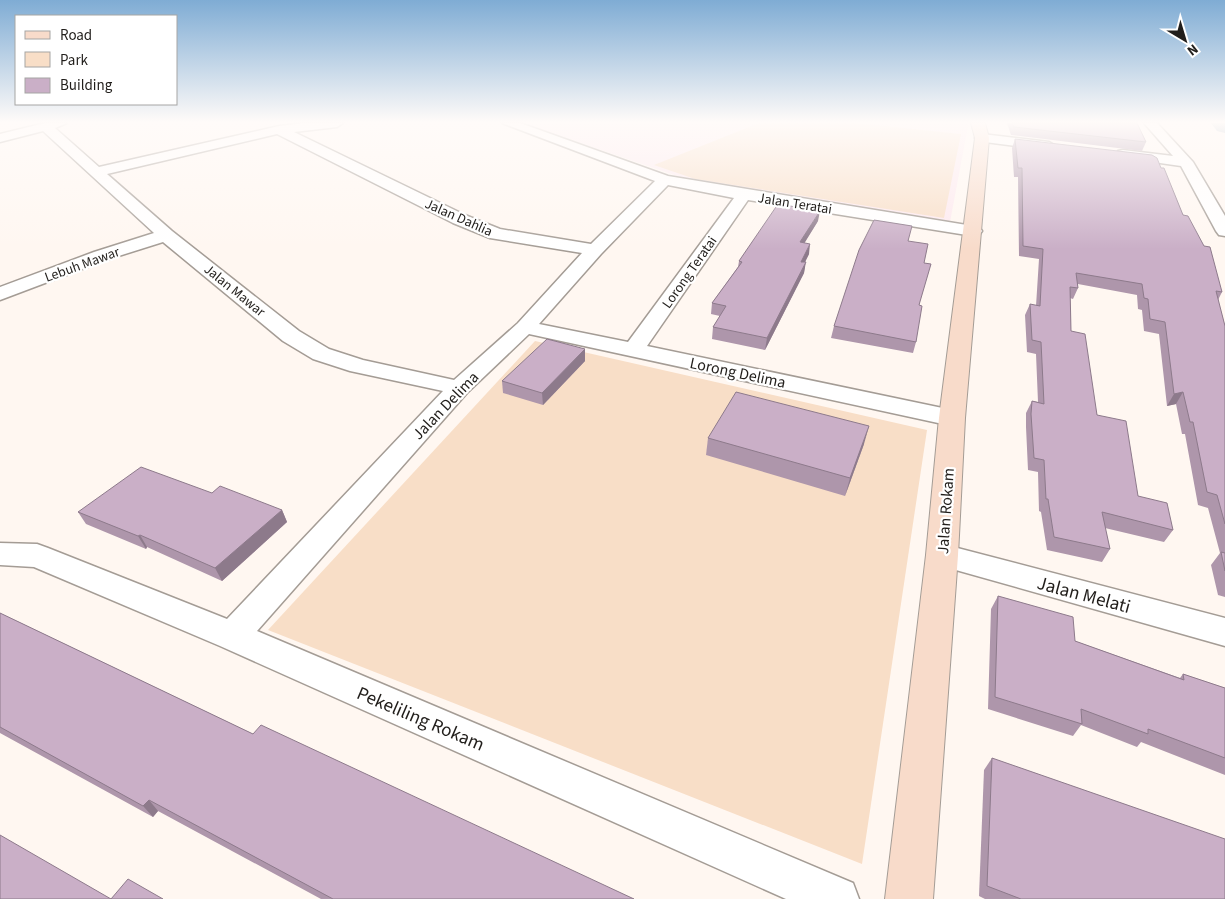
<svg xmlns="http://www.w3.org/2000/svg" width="1225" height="899" font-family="'Source Sans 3',sans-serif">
  <rect width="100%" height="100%" fill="#fff7f1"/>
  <!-- education -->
  <polygon fill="#fde9ef" points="522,123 966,123 968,126 950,222 689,180"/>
  <!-- green -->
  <g fill="#f8dec7">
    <polygon points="759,123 855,123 961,134 944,218 695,179 654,165"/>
    <polygon points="535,341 927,430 862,864 268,630"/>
  </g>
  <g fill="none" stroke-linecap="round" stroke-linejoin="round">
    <!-- river -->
    <polygon fill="#83a1b6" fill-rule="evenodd" points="1211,123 1225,123 1225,133 1217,131"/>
    <defs>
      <g id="minor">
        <path d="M 45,123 L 67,123 L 55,128 L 99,167 L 279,126 L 304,123 L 343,123 L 337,127 L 294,132 L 465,215 L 500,229 L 591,244 L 655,181 L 502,123 L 520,123 L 668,176 L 979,227 L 982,231 L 979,235 L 973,236 L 748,200 L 647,346 L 952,410 L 961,413 L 964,418 L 961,423 L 952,426 L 529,334 L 467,393 L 257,631 L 853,883 L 859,899 L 786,899 L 220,646 L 34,567 L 0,565 L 0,543 L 37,544 L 48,548 L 227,619 L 443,391 L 350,371 L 313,359 L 283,341 L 163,242 L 106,260 L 0,300 L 0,287 L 94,252 L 154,233 L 43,131 L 0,142 L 0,134 ZM 277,134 L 453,223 L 490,238 L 582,253 L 518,323 L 454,380 L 363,360 L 329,349 L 299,331 L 172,231 L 107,174 ZM 668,185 L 734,198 L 628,342 L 539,324 L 601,254 Z"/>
        <polygon points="1144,123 1157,123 1193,162 1225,216 1225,236 1219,235 1216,231 1181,166 1118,157 1116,154 1118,151 1123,150 1173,156"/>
        <polygon points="982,134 1049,142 1056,146 1049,150 977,141 975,138 977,135"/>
        <polygon points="942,544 1225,618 1225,646 931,563 927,555 931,547"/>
      </g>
      <polygon id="secondary" points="971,123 985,123 989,138 965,418 958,555 933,899 885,899 926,555 939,418 975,138"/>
    </defs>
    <!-- minor casing -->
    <use href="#minor" stroke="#a49c95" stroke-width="3"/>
    <!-- secondary casing -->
    <use href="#secondary" stroke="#a49c95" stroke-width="2"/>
    <!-- minor -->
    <use href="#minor" fill="#fff" fill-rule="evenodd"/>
    <!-- secondary -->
    <use href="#secondary" fill="#f8dbca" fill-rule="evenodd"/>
  </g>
  <!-- wall -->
  <g fill="#ae96ab">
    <polygon points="1007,123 1137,123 1146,142 1142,151 1011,135"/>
    <polygon points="1015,139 1183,215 1222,292 1218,300 1225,326 1225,597 1218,595 1211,565 1220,553 1208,508 1198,505 1185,434 1182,434 1176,404 1167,406 1159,334 1144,331 1142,310 1138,309 1137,295 1078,284 1078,288 1073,299 1070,298 1071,331 1097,415 1138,496 1173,530 1164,542 1105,528 1110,549 1102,562 1047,550 1041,512 1039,511 1038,472 1028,470 1026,427 1026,413 1032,401 1038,402 1036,354 1027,352 1025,315 1030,304 1036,306 1039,259 1019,256 1018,177 1014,177 1012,148"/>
    <polygon points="818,221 804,243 809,254 805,262 804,273 765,350 712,339 713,327 720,316 711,314 712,303 738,267 739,261"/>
    <polygon points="908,241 924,263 919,305 916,342 913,353 831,338 834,326"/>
    <polygon points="585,349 585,361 543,405 503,393 502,381"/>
    <polygon points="708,438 864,444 845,496 706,455"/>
    <polygon points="212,493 282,510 287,522 222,581 147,547 146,549 86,524 78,512"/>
    <polygon points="998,596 1075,641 1180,678 1183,674 1225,688 1225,775 1141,742 1137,747 1081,725 1073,736 988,709 991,609"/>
    <polygon points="0,613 253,734 634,899 321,899 158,811 153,817 0,733"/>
    <polygon points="992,758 1225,899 985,899 979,896 984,770"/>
  </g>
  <!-- shaded-wall -->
  <g fill="#8d7a8b">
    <polygon points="820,211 818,221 799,252 800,242"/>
    <polygon points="810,244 809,254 800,272 801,262"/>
    <polygon points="806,262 804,273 765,350 767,338"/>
    <polygon points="585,349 585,361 543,405 542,393"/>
    <polygon points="1183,392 1176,404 1167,406 1174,394"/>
    <polygon points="869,426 864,444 845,496 850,478"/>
    <polygon points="282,510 287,522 222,581 215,568"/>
    <polygon points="140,535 147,547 146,549 138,536"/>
    <polygon points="149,800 158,811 153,817 143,806"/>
  </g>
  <!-- building -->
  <g fill="#caafc7" stroke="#8d7a8b">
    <polygon points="1012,123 1137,123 1146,142 1014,127"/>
    <polygon points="1015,139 1152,155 1157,158 1161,168 1164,168 1183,215 1188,216 1204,246 1210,247 1222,292 1216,291 1225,326 1225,524 1217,495 1207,492 1193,422 1190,422 1183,392 1174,394 1165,322 1150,319 1148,299 1144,298 1142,284 1076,273 1078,288 1070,287 1071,331 1085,334 1097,415 1126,421 1138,496 1167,503 1173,530 1102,512 1110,549 1054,537 1048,499 1046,499 1044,460 1034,458 1031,414 1032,401 1044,404 1041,342 1032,340 1030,304 1040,306 1043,249 1023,246 1022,168 1018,168"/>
    <polygon points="778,204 820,211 800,242 810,244 801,262 806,262 767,338 713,327 726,306 712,303 742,262 739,261"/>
    <polygon points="874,220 912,226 908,241 928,244 924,263 931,264 919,305 922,306 916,342 834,326 859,250"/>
    <polygon points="547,339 585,349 542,393 502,381"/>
    <polygon points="736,392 869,426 850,478 708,438"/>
    <polygon points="141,467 212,493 220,486 282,510 215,568 140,535 138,536 78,512"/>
    <polygon points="1221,552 1225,553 1225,571"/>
    <polygon points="998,596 1073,617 1075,641 1184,680 1183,674 1225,688 1225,758 1148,729 1148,734 1081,709 1082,724 995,697"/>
    <polygon points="0,613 253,734 261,725 634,899 333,899 149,800 143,806 0,727"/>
    <polygon points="992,758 1225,839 1225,899 1021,899 987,886"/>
    <polygon points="0,835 111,899 128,879 163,899 0,899"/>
  </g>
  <!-- sky -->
  <linearGradient id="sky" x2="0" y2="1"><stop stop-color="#7facd4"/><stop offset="0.49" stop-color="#fffbf9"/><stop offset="1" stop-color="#fffbf9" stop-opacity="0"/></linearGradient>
  <rect width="1225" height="249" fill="url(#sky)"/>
  <g text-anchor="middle" stroke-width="4.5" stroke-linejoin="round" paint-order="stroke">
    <!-- far-street labels -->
    <g font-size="14" fill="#211e1b" stroke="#fff">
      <text transform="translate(795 203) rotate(9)" y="5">Jalan Teratai</text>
      <text transform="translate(459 217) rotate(24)" y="5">Jalan Dahlia</text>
      <text transform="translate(82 264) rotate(-20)" y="5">Lebuh Mawar</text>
      <text transform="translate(689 272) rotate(-55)" y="5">Lorong Teratai</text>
      <text transform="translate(235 290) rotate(39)" y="5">Jalan Mawar</text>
    </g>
    <!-- street labels -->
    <g font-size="16" fill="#211e1b" stroke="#fff">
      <text transform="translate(738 372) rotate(12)" y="6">Lorong Delima</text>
      <text transform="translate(445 405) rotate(-46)" y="6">Jalan Delima</text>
      <text transform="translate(945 511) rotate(-86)" y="6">Jalan Rokam</text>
    </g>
    <!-- near-street labels -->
    <g font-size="19" fill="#211e1b" stroke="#fff">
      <text transform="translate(1084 594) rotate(15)" y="7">Jalan Melati</text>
      <text transform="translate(421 718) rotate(23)" y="7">Pekeliling Rokam</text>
    </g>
  </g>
  <!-- legend -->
  <rect x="15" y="15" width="162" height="90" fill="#ffffff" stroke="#a6a5a4"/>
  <rect x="25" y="31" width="25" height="8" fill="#f8dbca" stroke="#a6a5a4"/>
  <text x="60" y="40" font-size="15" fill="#211e1b">Road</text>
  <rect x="25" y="52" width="25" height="15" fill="#f8dec7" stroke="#a6a5a4"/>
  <text x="60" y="65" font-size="15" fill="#211e1b">Park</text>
  <rect x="25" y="78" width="25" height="15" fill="#caafc7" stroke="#a6a5a4"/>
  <text x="60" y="90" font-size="15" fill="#211e1b">Building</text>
  <!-- north arrow -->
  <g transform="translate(1185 40) rotate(142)" stroke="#ffffff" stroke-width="4" paint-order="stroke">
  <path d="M0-4L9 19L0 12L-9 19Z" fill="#211e1b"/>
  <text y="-8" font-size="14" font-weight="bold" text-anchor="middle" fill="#211e1b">N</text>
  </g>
</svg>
